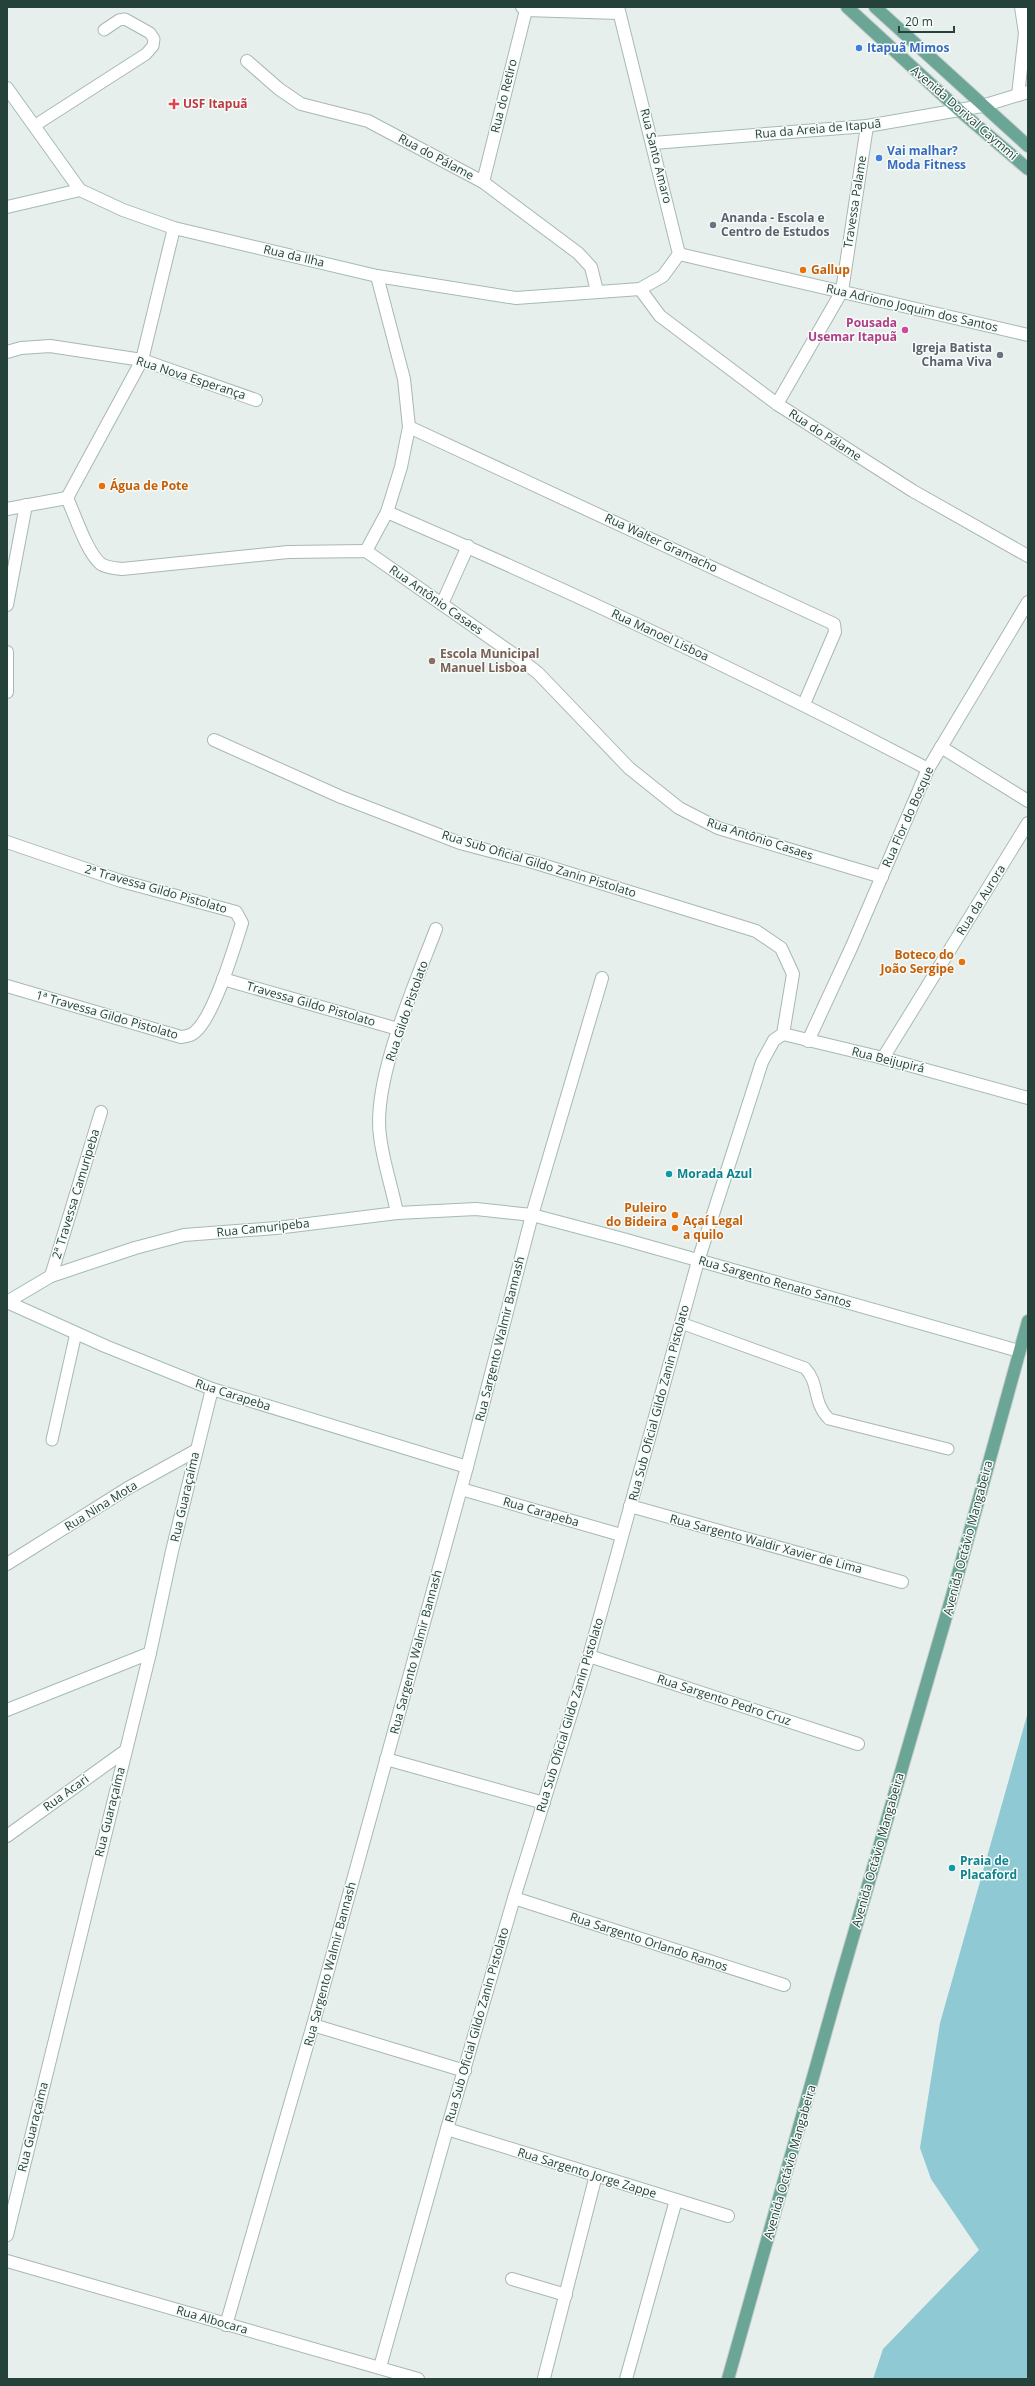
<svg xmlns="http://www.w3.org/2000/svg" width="1035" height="2386" font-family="'Open Sans',sans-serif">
  <rect width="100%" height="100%" fill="#e6efeb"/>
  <!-- water -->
  <polygon fill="#8ec9d4" points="1028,1712 1028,2379 873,2379 883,2349 979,2250 931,2179 920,2148 940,2023"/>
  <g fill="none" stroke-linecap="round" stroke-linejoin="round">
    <defs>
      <g id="lane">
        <polyline points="34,126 146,54 153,46 154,39 150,33 125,19 119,20 104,30"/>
        <path d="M 681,1323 L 805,1368 C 820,1384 812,1402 829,1419 L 948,1449"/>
        <polyline points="52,1440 76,1333"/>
      </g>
      <g id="street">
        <polyline points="522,7 526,10 618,13"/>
        <polyline points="247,61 279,89 301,104 368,121 483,182 578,253 591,267 597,291"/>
        <polyline points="1018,95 1025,33 1021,7"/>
        <polyline points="982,106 1028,92"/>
        <polyline points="483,182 526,10"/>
        <polyline points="679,254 1028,335"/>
        <polyline points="640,289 660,316 777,404 913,491 1028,556"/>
        <polyline points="7,352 21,348 50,346 142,360 256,400"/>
        <polyline points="777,404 842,291 867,126"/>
        <polyline points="409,427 834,624 835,632 804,704"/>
        <polyline points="67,498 142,360 174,228"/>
        <path d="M 7,509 L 67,498 C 75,515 87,553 101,564 C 107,568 115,568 122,569 L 288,552 L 366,551 L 516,656 L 538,673 L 629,768 L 679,808 L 718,828 L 882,877"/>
        <path d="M 387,512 C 571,591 751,676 928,769"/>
        <polyline points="366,551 387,512 401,467 409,427 404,379 377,276"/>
        <polyline points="442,604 468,546"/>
        <polyline points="7,605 26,505"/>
        <polyline points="7,652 7,692"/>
        <polyline points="214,740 341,797 460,843 536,863 756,931 781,948 793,974 783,1034"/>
        <polyline points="941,747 1028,801"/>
        <path d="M 7,842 L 121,881 L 236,912 L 242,923 C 234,948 214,1016 195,1032 C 191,1036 187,1036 181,1037 L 7,986"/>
        <polyline points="223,979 398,1029"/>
        <polyline points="808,1041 852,946 928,769 1028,602"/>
        <polyline points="883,1058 1028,823"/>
        <path d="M 397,1213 C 392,1187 383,1162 380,1136 C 372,1080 416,982 436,929"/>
        <polyline points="532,1215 602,978"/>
        <polyline points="51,1276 101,1112"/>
        <polyline points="461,1489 621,1535"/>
        <polyline points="630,1506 902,1582"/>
        <polyline points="7,1564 128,1488 195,1451"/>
        <polyline points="589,1656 858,1744"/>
        <polyline points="386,1759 544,1803"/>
        <polyline points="7,1836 125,1751"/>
        <polyline points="514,1898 784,1985"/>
        <polyline points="313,2025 465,2071"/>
        <polyline points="447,2129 728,2216"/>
        <polyline points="7,2235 150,1653"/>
        <polyline points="7,2261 418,2379"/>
        <polyline points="512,2279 566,2295"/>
        <polyline points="226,2325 313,2025 467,1467"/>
        <polyline points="380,2367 447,2129 514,1898 589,1656 698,1261"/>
        <polyline points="544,2378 596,2175"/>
        <polyline points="626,2379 676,2200"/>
      </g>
      <g id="secondary">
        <polyline points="7,88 80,190 123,210 174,228 377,276 516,298 640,289 663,276 679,254 618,7"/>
        <polyline points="653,143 867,126 982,106"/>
        <polyline points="7,207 80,190"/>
        <polyline points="698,1261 762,1062 774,1040 783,1034 883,1058 1028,1098"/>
        <polyline points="7,1302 51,1276 135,1248 184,1235 276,1228 397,1213 476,1209 532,1215 623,1239 1019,1351"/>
        <polyline points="7,1302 105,1346 212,1389 467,1467 532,1215"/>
        <polyline points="7,1710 150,1653 172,1551 212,1389"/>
      </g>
      <g id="primary">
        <polyline points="847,7 960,111 1028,169"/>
        <polyline points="875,7 1028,146"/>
        <polyline points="728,2379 837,1992 952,1596 1028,1321"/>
      </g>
    </defs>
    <!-- lane casing -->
    <use href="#lane" stroke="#a8b8b2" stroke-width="13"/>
    <!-- street casing -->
    <use href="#street" stroke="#a8b8b2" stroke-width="14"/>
    <!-- secondary casing -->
    <use href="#secondary" stroke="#a4bbb3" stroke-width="14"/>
    <!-- primary casing -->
    <use href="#primary" stroke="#c2cac8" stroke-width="14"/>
    <!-- lane -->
    <use href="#lane" stroke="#fff" stroke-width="11"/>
    <!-- street -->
    <use href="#street" stroke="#fff" stroke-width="12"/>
    <!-- secondary -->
    <use href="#secondary" stroke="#fff" stroke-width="12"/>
    <!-- primary -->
    <use href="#primary" stroke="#6aa596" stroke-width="12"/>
  </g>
  <!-- markers -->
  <g fill="#3f7fe0" stroke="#f7fbf9" stroke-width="1.5">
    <circle cx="859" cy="48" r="4"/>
    <circle cx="879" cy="158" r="4"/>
  </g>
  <path fill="#e0444e" stroke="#f7fbf9" stroke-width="1.5" d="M172 98h4v4h4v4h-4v4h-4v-4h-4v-4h4z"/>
  <g fill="#6b7280" stroke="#f7fbf9" stroke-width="1.5">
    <circle cx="713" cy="225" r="4"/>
    <circle cx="1000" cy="355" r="4"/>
  </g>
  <g fill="#e8710a" stroke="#f7fbf9" stroke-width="1.5">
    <circle cx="803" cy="270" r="4"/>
    <circle cx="102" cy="486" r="4"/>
    <circle cx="962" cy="962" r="4"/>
    <circle cx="675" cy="1215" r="4"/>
    <circle cx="675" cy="1228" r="4"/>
  </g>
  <circle fill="#d1479c" stroke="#f7fbf9" stroke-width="1.5" cx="905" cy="330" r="4"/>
  <circle fill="#8d6e63" stroke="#f7fbf9" stroke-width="1.5" cx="432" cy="661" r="4"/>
  <g fill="#0f9aa8" stroke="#f7fbf9" stroke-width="1.5">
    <circle cx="669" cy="1174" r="4"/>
    <circle cx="952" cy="1868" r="4"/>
  </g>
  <g text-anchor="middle" stroke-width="3" stroke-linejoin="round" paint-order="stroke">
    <!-- shop labels -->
    <g font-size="12" font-weight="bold" fill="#366cbe" stroke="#f7fbf9" text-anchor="start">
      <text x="867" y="52">Itapuã Mimos</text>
      <text x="887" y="155">Vai malhar?<tspan x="887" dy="14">Moda Fitness</tspan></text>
    </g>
    <!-- street labels -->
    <g font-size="12" fill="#24423a" stroke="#f7fbf9">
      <text transform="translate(504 96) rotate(-76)" y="4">Rua do Retiro</text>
      <text transform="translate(964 113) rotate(41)" y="4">Avenida Dorival Caymmi</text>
      <text transform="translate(818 129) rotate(-5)" y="4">Rua da Areia de Itapuã</text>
      <text transform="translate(656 156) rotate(76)" y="4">Rua Santo Amaro</text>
      <text transform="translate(436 157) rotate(28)" y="4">Rua do Pálame</text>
      <text transform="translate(855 202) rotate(-81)" y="4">Travessa Palame</text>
      <text transform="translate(294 256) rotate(13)" y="4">Rua da Ilha</text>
      <text transform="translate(912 308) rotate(13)" y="4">Rua Adriono Joquim dos Santos</text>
      <text transform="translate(191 378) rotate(18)" y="4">Rua Nova Esperança</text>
      <text transform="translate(825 435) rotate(33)" y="4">Rua do Pálame</text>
      <text transform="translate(661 543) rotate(25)" y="4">Rua Walter Gramacho</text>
      <text transform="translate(436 600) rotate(35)" y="4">Rua Antônio Casaes</text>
      <text transform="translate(660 635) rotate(25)" y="4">Rua Manoel Lisboa</text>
      <text transform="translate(908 817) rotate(-66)" y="4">Rua Flor do Bosque</text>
      <text transform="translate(760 839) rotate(18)" y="4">Rua Antônio Casaes</text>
      <text transform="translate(539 864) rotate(17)" y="4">Rua Sub Oficial Gildo Zanin Pistolato</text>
      <text transform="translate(156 889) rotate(16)" y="4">2ª Travessa Gildo Pistolato</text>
      <text transform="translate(981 900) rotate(-58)" y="4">Rua da Aurora</text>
      <text transform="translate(311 1004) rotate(16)" y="4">Travessa Gildo Pistolato</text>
      <text transform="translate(407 1011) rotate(-71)" y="4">Rua Gildo Pistolato</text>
      <text transform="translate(107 1015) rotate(16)" y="4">1ª Travessa Gildo Pistolato</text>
      <text transform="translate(888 1060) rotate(14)" y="4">Rua Beijupirá</text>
      <text transform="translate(76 1194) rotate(-73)" y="4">2ª Travessa Camuripeba</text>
      <text transform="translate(263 1228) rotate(-6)" y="4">Rua Camuripeba</text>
      <text transform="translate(775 1282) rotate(16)" y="4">Rua Sargento Renato Santos</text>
      <text transform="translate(500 1339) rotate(-76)" y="4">Rua Sargento Walmir Bannash</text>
      <text transform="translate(233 1395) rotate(18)" y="4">Rua Carapeba</text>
      <text transform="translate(659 1403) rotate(-75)" y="4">Rua Sub Oficial Gildo Zanin Pistolato</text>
      <text transform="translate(185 1497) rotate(-77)" y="4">Rua Guaraçaíma</text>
      <text transform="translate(101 1506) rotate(-32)" y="4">Rua Nina Mota</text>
      <text transform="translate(541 1512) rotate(16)" y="4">Rua Carapeba</text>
      <text transform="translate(968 1538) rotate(-75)" y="4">Avenida Octávio Mangabeira</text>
      <text transform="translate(766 1544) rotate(15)" y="4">Rua Sargento Waldir Xavier de Lima</text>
      <text transform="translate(416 1652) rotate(-75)" y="4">Rua Sargento Walmir Bannash</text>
      <text transform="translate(724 1700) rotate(18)" y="4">Rua Sargento Pedro Cruz</text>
      <text transform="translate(570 1715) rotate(-73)" y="4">Rua Sub Oficial Gildo Zanin Pistolato</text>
      <text transform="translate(66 1793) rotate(-36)" y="4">Rua Acari</text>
      <text transform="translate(110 1812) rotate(-76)" y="4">Rua Guaraçaíma</text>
      <text transform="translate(878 1850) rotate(-74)" y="4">Avenida Octávio Mangabeira</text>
      <text transform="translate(649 1942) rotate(18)" y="4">Rua Sargento Orlando Ramos</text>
      <text transform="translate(330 1964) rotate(-75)" y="4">Rua Sargento Walmir Bannash</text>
      <text transform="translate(477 2025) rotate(-74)" y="4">Rua Sub Oficial Gildo Zanin Pistolato</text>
      <text transform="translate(33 2127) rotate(-76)" y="4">Rua Guaraçaíma</text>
      <text transform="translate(790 2162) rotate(-74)" y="4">Avenida Octávio Mangabeira</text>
      <text transform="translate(587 2173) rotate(17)" y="4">Rua Sargento Jorge Zappe</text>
      <text transform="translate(212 2320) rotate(16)" y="4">Rua Albocara</text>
    </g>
    <!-- health labels -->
    <g font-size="12" font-weight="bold" fill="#be3a42" stroke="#f7fbf9" text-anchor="start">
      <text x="183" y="108">USF Itapuã</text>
    </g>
    <!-- worship labels -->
    <g font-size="12" font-weight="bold" fill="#5b616d" stroke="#f7fbf9" text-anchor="start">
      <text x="721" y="222">Ananda - Escola e<tspan x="721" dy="14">Centro de Estudos</tspan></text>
      <text x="992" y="352" text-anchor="end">Igreja Batista<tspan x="992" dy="14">Chama Viva</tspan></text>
    </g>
    <!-- food labels -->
    <g font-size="12" font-weight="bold" fill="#c56008" stroke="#f7fbf9" text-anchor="start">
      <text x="811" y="274">Gallup</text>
      <text x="110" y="490">Água de Pote</text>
      <text x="954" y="959" text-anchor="end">Boteco do<tspan x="954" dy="14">João Sergipe</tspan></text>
      <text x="667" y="1212" text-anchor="end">Puleiro<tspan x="667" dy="14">do Bideira</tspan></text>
      <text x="683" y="1225">Açaí Legal<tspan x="683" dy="14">a quilo</tspan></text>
    </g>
    <!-- hotel labels -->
    <g font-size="12" font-weight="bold" fill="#b23c85" stroke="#f7fbf9" text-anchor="end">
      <text x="897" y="327">Pousada<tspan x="897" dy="14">Usemar Itapuã</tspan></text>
    </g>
    <!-- education labels -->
    <g font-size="12" font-weight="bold" fill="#785e54" stroke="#f7fbf9" text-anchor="start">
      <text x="440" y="658">Escola Municipal<tspan x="440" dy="14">Manuel Lisboa</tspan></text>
    </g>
    <!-- culture labels -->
    <g font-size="12" font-weight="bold" fill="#0d838f" stroke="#f7fbf9" text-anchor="start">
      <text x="677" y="1178">Morada Azul</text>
      <text x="960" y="1865">Praia de<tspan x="960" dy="14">Placaford</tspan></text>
    </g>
  </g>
  <!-- border -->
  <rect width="1035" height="2386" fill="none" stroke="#24423a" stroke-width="16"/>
  <!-- scale -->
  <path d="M899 26v6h55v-6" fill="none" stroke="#24423a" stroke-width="2"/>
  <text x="905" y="26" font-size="12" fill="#24423a" stroke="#f7fbf9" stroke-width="3" paint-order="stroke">20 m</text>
</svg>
